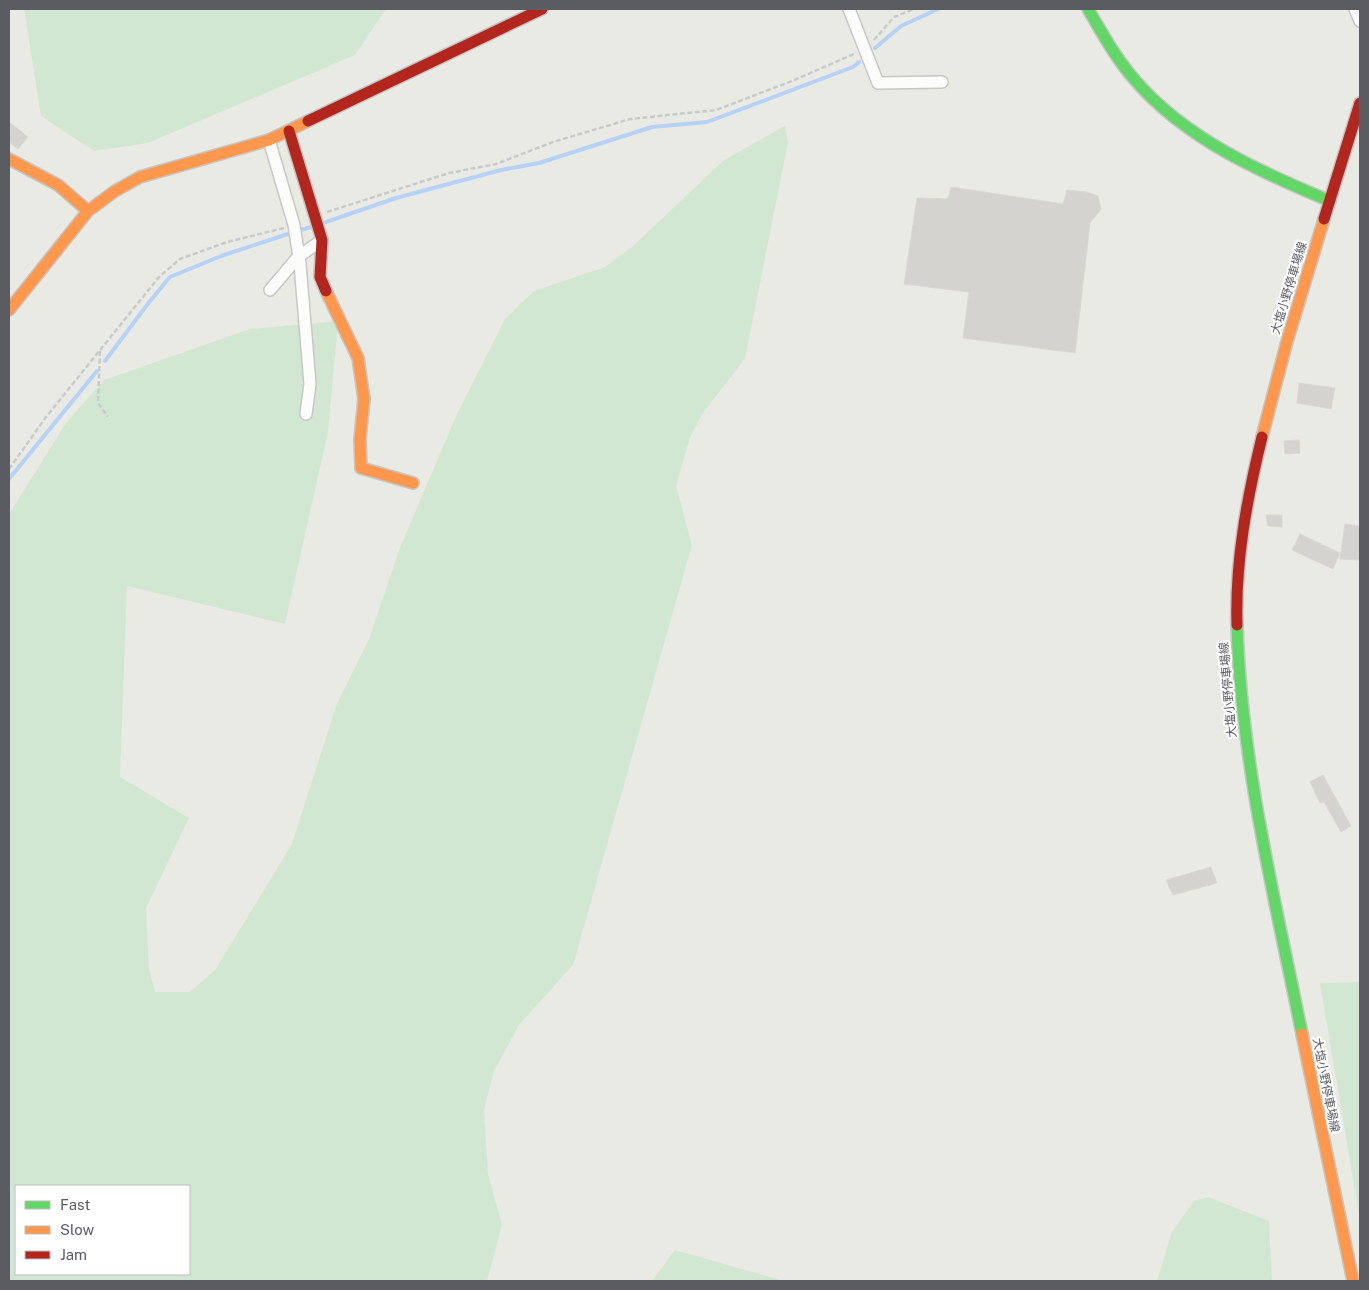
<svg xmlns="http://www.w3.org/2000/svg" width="1369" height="1290" font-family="'Public Sans','Noto Sans JP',sans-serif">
  <rect width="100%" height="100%" fill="#eaeae4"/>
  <!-- green -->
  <g fill="#d2e7d2" fill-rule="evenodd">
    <polygon points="24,9 386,9 355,55 148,143 94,151 41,116"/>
    <path d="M 785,126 L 788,142 L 747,349 L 744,360 L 702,414 L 690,438 L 676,486 L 692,545 L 573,965 L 519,1025 L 494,1071 L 484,1110 L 488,1174 L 502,1225 L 487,1281 L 9,1281 L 9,514 L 66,423 L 104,380 L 250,329 L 338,321 L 328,432 L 285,624 L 127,586 L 120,777 L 189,818 L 146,908 L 149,969 L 155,992 L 190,992 L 215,970 L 292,844 L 336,706 L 369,639 L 399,550 L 457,414 L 505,319 L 534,291 L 605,267 L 632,247 L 724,160 ZM 16,1186 L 189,1186 L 189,1274 L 16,1274 Z"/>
    <polygon points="1360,982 1360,1221 1320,983"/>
    <polygon points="1208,1197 1269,1221 1272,1281 1157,1281 1172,1232 1194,1201"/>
    <polygon points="675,1250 784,1281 652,1281"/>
  </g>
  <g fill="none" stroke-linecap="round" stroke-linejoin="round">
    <!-- stream -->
    <g stroke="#b6d2f6" stroke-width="4">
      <polyline points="875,48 901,26 938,9"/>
      <polyline points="326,222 396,198 501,170 539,163 652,127 707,122 853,67 859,62"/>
      <polyline points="301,230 311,227"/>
      <polyline points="105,361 150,301 170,277 221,256 288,234"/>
      <polyline points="9,479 97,371"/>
    </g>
  </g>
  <!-- building -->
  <g fill="#d4d3cf" stroke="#d9d8d4">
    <polygon points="9,122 28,137 18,149 9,142"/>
    <polygon points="951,187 1063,204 1067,190 1086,192 1098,196 1101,209 1090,223 1075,353 963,338 969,292 904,284 917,198 948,199"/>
    <polygon points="1299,383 1335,388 1331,409 1297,403"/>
    <polygon points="1299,440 1300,453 1285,454 1284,441"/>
    <polygon points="1266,515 1282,515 1282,527 1268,526"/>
    <polygon points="1345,524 1360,526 1360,560 1340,559"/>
    <polygon points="1300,534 1340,553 1333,569 1292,550"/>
    <polygon points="1323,775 1351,826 1341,832 1324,802 1320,803 1310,782"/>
    <polygon points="1211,867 1217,883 1173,895 1166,880"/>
  </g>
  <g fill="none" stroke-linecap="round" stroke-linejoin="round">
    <defs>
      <g id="street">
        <polyline points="849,9 878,83 942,82"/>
        <polyline points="1355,9 1360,21"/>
        <polyline points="269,140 294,225 300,264 310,384 306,414"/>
        <polyline points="270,290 298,257 322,240"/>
      </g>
      <g id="fast">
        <path d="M 1088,9 C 1102,33 1115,57 1134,79 C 1184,138 1260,172 1330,201"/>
        <path d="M 1237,625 C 1241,763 1275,899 1302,1034"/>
      </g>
      <g id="slow">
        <polyline points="9,159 58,185 88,211"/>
        <polyline points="326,291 358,358 364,399 360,439 361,468 413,483"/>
        <polyline points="9,310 88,211 115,191 140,177 269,140 308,121"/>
        <polyline points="1262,437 1286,345 1324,219"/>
        <polyline points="1302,1034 1353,1281"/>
      </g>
      <g id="jam">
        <polyline points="308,121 542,9"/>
        <polyline points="289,131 322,240 320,277 326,291"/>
        <polyline points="1324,219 1360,103"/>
        <path d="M 1237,625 C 1235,562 1247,498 1262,437"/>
      </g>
    </defs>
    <!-- street casing -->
    <use href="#street" stroke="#c7c8c6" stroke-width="14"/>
    <!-- fast casing -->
    <use href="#fast" stroke="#c5c6c5" stroke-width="14"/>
    <!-- slow casing -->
    <use href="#slow" stroke="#c5c6c5" stroke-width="14"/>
    <!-- jam casing -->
    <use href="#jam" stroke="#c5c6c5" stroke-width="14"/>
    <!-- path -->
    <g stroke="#c7ccca" stroke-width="2.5" stroke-dasharray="5 2.5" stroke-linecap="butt">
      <polyline points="874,40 894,17 914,9"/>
      <polyline points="327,212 449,173 496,164 553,142 630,119 716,110 792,81 856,53"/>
      <polyline points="100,351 98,403 108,417"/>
      <polyline points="9,469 46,417 159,277 180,259 227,242 284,228"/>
    </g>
    <!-- street -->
    <use href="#street" stroke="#fcfcfb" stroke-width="11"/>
    <!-- fast -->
    <use href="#fast" stroke="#63d668" stroke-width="11"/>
    <!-- slow -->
    <use href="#slow" stroke="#ff974d" stroke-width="11"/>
    <!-- jam -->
    <use href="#jam" stroke="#b3261e" stroke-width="11"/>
  </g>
  <g text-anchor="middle" stroke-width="4" stroke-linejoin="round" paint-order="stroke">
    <!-- street labels -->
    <g font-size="12" fill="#5a5c62" stroke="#fff">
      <text transform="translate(1289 288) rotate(-73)" y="4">大塩小野停車場線</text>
      <text transform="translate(1228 690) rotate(-95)" y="4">大塩小野停車場線</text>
      <text transform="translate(1326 1085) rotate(79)" y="4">大塩小野停車場線</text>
    </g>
  </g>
  <!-- border -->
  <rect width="1369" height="1290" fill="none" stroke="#5a5c62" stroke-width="20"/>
  <!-- legend -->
  <rect x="15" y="1185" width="175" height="90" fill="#ffffff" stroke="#bdbec0"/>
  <rect x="25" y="1201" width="25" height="8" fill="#63d668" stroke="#bdbec0"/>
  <text x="60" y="1210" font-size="15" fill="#5a5c62">Fast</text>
  <rect x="25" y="1226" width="25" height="8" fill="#ff974d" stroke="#bdbec0"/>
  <text x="60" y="1235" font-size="15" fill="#5a5c62">Slow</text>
  <rect x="25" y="1251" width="25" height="8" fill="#b3261e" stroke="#bdbec0"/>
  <text x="60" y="1260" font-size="15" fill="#5a5c62">Jam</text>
</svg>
